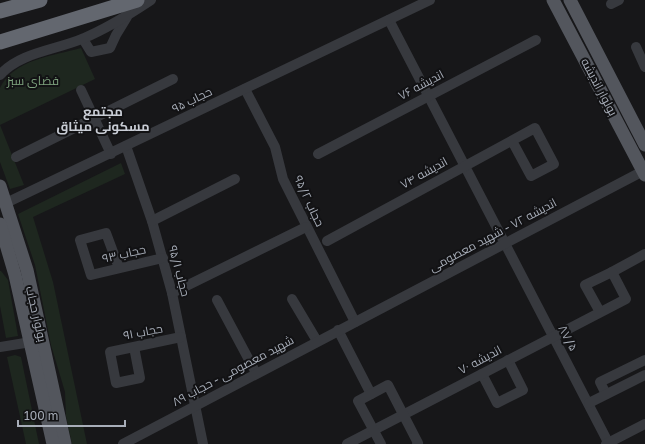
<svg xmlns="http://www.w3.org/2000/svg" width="645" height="444" font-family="'Golos Text',Cairo,sans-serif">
  <rect width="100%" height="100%" fill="#171719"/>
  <!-- green -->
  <g fill="#1e271f">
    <path d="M 81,48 L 95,79 L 0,125 L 24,185 L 10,189 L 0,162 L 0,88 C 14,59 53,56 81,48 Z"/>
    <polygon points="121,163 125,174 33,217 53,282 87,444 72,444 66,416 65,392 51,345 35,265 18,214"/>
    <polygon points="0,271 1,271 8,280 18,336 6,338 0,306"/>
    <polygon points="15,355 21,357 39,444 26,444 7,357"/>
  </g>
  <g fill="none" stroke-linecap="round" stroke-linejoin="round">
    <!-- minor -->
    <g stroke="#37393e" stroke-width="10">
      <polyline points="611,4 619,0"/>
      <polyline points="389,20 609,444"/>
      <polyline points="83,39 91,52 110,48 116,35 127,17"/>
      <polyline points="636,47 645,67"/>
      <path d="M 0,75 C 20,52 57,50 84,38 C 108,28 130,14 151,0"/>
      <polyline points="245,89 275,147 283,179 355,322"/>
      <polyline points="81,90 111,154"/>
      <polyline points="126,146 152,221 172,293 203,444"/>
      <polyline points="318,154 536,40"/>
      <polyline points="16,157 173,79"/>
      <polyline points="6,203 430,0"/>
      <polyline points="152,221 235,179"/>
      <polyline points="327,241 535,128 554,164 531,176 512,141"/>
      <polyline points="119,268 106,233 80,240 91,275 163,258"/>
      <polyline points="612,272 645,254"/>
      <polyline points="172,293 306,227"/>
      <polyline points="292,299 317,341"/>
      <polyline points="217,300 256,373"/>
      <polyline points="338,330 371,394"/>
      <polyline points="0,347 31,342"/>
      <polyline points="134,347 140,378 116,383 110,352 181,337"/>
      <polyline points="482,374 497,403 523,390 508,360"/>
      <polyline points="606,394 600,382 645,360"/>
      <polyline points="589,403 645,375"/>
      <polyline points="123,444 645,170"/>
      <polyline points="347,444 626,299 612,272 585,285 600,312"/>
      <polyline points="381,444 358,401 388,385 418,443 417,444"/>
      <polyline points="606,444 645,424"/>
    </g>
    <!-- major -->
    <g stroke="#53565d" stroke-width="13">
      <polyline points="553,0 645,175"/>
      <polyline points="570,0 645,145"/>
      <polyline points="0,186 27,270 65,444"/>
      <polyline points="0,224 15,275 53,444"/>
    </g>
    <!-- highway -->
    <g stroke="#63676f" stroke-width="15">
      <polyline points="0,11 40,0"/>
      <polyline points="0,42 137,0"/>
    </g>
  </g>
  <g text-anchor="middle" stroke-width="4" stroke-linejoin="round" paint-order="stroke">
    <!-- park labels -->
    <g font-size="12" fill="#7fa47f" stroke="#121214">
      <text x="33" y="85">فضای سبز</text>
    </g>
    <!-- street labels -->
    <g font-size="12" fill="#a8aeb9" stroke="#121214">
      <text transform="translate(421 85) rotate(-28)" y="4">اندیشه ۷۶</text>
      <text transform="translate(599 87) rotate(62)" y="4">بولوار اندیشه</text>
      <text transform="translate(192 100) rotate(-26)" y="4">حجاب ۹۵</text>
      <text transform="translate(424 173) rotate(-29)" y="4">اندیشه ۷۴</text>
      <text transform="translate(309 201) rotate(65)" y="4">حجاب ۹۵/۲</text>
      <text transform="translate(493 235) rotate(-28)" y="4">اندیشه ۷۲ - شهید معصومی</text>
      <text transform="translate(124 254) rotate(-13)" y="4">حجاب ۹۳</text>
      <text transform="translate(179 271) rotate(75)" y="4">حجاب ۹۵/۱</text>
      <text transform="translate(36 314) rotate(77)" y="4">بولوار حجاب</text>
      <text transform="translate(143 332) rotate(-11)" y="4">حجاب ۹۱</text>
      <text transform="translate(568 338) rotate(62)" y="4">۸۷/۵</text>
      <text transform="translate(480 360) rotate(-28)" y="4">اندیشه ۷۰</text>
      <text transform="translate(233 371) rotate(-28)" y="4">شهید معصومی - حجاب ۸۹</text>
    </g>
    <!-- neighbourhood labels -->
    <g font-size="13" font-weight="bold" fill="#c9cdd5" stroke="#121214">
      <text x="103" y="116">مجتمع<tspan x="103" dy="15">مسکونی میثاق</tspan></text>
    </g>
  </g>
  <!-- scale -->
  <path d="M18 420v6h107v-6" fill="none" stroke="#a8aeb9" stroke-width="2"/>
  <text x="24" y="420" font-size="12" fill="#a8aeb9" stroke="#121214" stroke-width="3" paint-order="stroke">100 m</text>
</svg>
